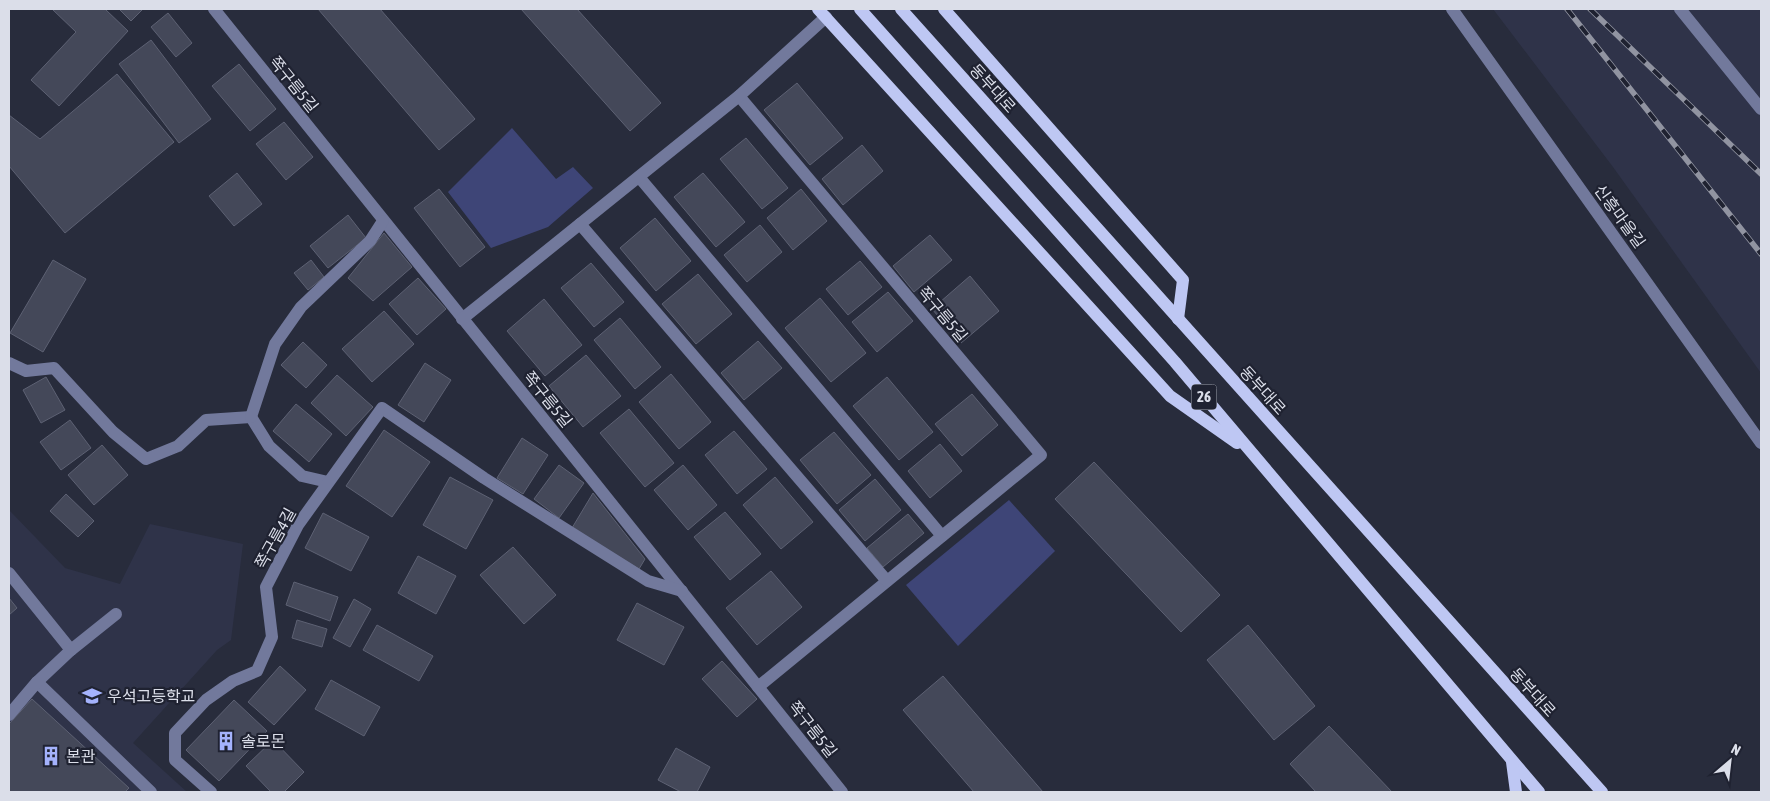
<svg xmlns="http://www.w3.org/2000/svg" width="1770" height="801" font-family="'Asap Condensed','Noto Sans KR',sans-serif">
  <rect width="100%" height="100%" fill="#282c3c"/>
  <!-- built -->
  <g fill="#2f3349">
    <polygon points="1493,9 1761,9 1761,373 1613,167"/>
    <polygon points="9,510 65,568 120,584 150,524 243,544 231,640 217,650 133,743 187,792 9,792"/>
  </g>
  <!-- green -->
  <g fill="#3e4577">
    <polygon points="512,128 556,179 573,167 593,188 548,227 491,248 448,192"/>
    <polygon points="1009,500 1055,551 958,646 906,585"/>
  </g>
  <!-- building -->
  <g fill="#444859" stroke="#5d6173">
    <polygon points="52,9 105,9 128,31 59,106 31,80 76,32"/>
    <polygon points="119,9 143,9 131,21"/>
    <polygon points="318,9 380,9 475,119 439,150"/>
    <polygon points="521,9 577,9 661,103 630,131"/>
    <polygon points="168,13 192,43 176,57 151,27"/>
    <polygon points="151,40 211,119 179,143 119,64"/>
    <polygon points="239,64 276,109 250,131 212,86"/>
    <polygon points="117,74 174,142 65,233 9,166 9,115 40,139"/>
    <polygon points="797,83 843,138 810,165 764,110"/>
    <polygon points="284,122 313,157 286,180 256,144"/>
    <polygon points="746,138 788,188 762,209 720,159"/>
    <polygon points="862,145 883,171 843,205 822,179"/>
    <polygon points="237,173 262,204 234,226 209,196"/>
    <polygon points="703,173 745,222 716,247 674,197"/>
    <polygon points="439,189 485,247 460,267 414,208"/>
    <polygon points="801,189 827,221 793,250 767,218"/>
    <polygon points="348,215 366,238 328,268 310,246"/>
    <polygon points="655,218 691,261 656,291 620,248"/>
    <polygon points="760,225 782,252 747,282 724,255"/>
    <polygon points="384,233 412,267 373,301 348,278"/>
    <polygon points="930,235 952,260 914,292 893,266"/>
    <polygon points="53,260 86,279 43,352 10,333"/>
    <polygon points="311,260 324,277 308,290 294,273"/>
    <polygon points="860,261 882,287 848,315 826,289"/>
    <polygon points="591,263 624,302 594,327 561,288"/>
    <polygon points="698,274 732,314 696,344 662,304"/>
    <polygon points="970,276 999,311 961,343 932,309"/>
    <polygon points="418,278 446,309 417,335 389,304"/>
    <polygon points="888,292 913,321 877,352 852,322"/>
    <polygon points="820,298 866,353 831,382 785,328"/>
    <polygon points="544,299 582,345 545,376 507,331"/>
    <polygon points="384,311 414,344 372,382 342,349"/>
    <polygon points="620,318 661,367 635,389 594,340"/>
    <polygon points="758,341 782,368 744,400 721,373"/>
    <polygon points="303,342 327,365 306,388 281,365"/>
    <polygon points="586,355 621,396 583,427 549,386"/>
    <polygon points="425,363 451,380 424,422 398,405"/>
    <polygon points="671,374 711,422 679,449 639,402"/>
    <polygon points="337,375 373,407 346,436 311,403"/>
    <polygon points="46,377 65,410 41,423 23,390"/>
    <polygon points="887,377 933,432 899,460 853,406"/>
    <polygon points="972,394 998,425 962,456 935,424"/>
    <polygon points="296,404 332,434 309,462 273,431"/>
    <polygon points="629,409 674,463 645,487 600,433"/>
    <polygon points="70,420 91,448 61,470 40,442"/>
    <polygon points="384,430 430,462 392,517 346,486"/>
    <polygon points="734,431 767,469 737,494 705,455"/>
    <polygon points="834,432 871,475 837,504 800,460"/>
    <polygon points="522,438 548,455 523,494 497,478"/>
    <polygon points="940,444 962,471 930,498 908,471"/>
    <polygon points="102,445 128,475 94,505 68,475"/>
    <polygon points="1094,462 1220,595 1181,632 1055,499"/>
    <polygon points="559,465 584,483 559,518 534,499"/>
    <polygon points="683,465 717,505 688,530 654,490"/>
    <polygon points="450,477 493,500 466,549 423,525"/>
    <polygon points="775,477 813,522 781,549 743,505"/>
    <polygon points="875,479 901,510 865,541 839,510"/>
    <polygon points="593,493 645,559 639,569 572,528"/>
    <polygon points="66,494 94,521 78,537 50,511"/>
    <polygon points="725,512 761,554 730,580 694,537"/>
    <polygon points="323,513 369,537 351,571 305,548"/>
    <polygon points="908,514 924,533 883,567 867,548"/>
    <polygon points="513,547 556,595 524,624 480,575"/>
    <polygon points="418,556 456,576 436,614 398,593"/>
    <polygon points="771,571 802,607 757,645 726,608"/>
    <polygon points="294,582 338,597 330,621 286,605"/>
    <polygon points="9,598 17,608 9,615"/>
    <polygon points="354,599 371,609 350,647 333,638"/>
    <polygon points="637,603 684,627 664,665 617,640"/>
    <polygon points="297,620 327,629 322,647 292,638"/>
    <polygon points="377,625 433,656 419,681 363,650"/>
    <polygon points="1248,625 1315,706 1274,740 1207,660"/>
    <polygon points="722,661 757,699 737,717 702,679"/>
    <polygon points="280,666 306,690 274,725 248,702"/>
    <polygon points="943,676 1043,792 974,792 903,710"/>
    <polygon points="331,680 380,707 364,736 315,709"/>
    <polygon points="32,699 129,788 125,792 9,792 9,724"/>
    <polygon points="234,700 267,731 219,781 186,750"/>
    <polygon points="1329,726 1392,792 1316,792 1290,764"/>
    <polygon points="273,740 304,772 284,792 271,792 246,766"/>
    <polygon points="676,748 710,767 697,792 681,792 658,780"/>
  </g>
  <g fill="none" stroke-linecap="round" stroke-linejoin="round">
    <!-- minor -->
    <g stroke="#72799c" stroke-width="12">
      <path d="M 214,9 C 423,270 634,530 842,792"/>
      <polyline points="1452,9 1761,443"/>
      <polyline points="1680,9 1761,109"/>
      <polyline points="739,96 1041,455 758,687"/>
      <polyline points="639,177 942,536"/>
      <polyline points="580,224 887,581"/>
      <polyline points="462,319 739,96 826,17"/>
      <polyline points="9,363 26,371 54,368 113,432 146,459 178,446 206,420 251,417 269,446 302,476 328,482"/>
      <polyline points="251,417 275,344 301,307 370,241 383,221"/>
      <polyline points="9,573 71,650"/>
      <polyline points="37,682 151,792"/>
      <polyline points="9,715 37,682 71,650 116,614"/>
      <polyline points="211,792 175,760 175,733 206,700 233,681 257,671 272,637 266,587 298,525 382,408 484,478 648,581 682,591"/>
    </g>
    <!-- major -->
    <g stroke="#bec7f3" stroke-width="12">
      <polyline points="818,9 1170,396 1237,443"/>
      <polyline points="860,9 1175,362 1539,792"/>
      <polyline points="901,9 1602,792"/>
      <polyline points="944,9 1183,280 1178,319"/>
      <polyline points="1512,762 1516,792"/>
    </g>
    <defs>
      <g id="rail">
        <polyline points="1567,9 1761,254"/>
        <polyline points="1590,9 1761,174"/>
      </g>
    </defs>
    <!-- rail casing -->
    <use href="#rail" stroke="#9194a1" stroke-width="5.5"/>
    <!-- rail -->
    <use href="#rail" stroke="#1f2231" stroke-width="4" stroke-dasharray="11" stroke-linecap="butt"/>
  </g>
  <!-- icons -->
  <defs>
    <symbol id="school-bare" viewBox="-9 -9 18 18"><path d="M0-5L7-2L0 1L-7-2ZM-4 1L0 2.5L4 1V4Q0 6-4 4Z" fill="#a4b2fc" stroke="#1f2231" stroke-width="2.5" paint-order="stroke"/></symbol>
    <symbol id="building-bare" viewBox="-9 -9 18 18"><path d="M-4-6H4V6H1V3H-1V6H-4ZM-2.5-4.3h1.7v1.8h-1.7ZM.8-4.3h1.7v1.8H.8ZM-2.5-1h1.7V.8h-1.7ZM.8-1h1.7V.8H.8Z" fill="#a4b2fc" stroke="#1f2231" stroke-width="2.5" paint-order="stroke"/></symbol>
  </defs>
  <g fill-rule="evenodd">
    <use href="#school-bare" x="78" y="682" width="28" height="28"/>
    <use href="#building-bare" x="212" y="727" width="28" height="28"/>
    <use href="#building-bare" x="37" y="742" width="28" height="28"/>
  </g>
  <g text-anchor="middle" stroke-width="4.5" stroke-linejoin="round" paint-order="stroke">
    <!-- shield labels -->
    <rect fill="#1f2231" stroke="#a3a6b2" stroke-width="1" x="1191.5" y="384.5" width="25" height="25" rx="4"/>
    <g font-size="15" font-weight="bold" fill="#dbdee9">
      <text x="1204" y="402">26</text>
    </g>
    <!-- street labels -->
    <g font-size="16" fill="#dbdee9" stroke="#1f2231">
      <text transform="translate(294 84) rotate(51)" y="6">쪽구름5길</text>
      <text transform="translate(993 88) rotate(48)" y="6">동부대로</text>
      <text transform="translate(1620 216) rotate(54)" y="6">신흥마을길</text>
      <text transform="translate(943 314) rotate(50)" y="6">쪽구름5길</text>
      <text transform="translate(1263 390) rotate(48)" y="6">동부대로</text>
      <text transform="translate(548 399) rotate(51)" y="6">쪽구름5길</text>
      <text transform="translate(275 538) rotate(-61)" y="6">쪽구름4길</text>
      <text transform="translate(1533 692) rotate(48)" y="6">동부대로</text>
      <text transform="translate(813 729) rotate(52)" y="6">쪽구름5길</text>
    </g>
    <!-- poi labels -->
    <g font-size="16" fill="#dbdee9" stroke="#1f2231" text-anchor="start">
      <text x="107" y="702">우석고등학교</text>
      <text x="241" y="747">솔로몬</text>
      <text x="66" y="762">본관</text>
    </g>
  </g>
  <!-- border -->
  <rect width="1770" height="801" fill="none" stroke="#dbdee9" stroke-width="20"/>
  <!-- north arrow -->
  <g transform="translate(1730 761) rotate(28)" stroke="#1f2231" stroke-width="4" paint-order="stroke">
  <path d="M0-4L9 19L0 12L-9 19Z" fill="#dbdee9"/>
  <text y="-8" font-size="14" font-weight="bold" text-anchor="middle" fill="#dbdee9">N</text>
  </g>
</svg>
